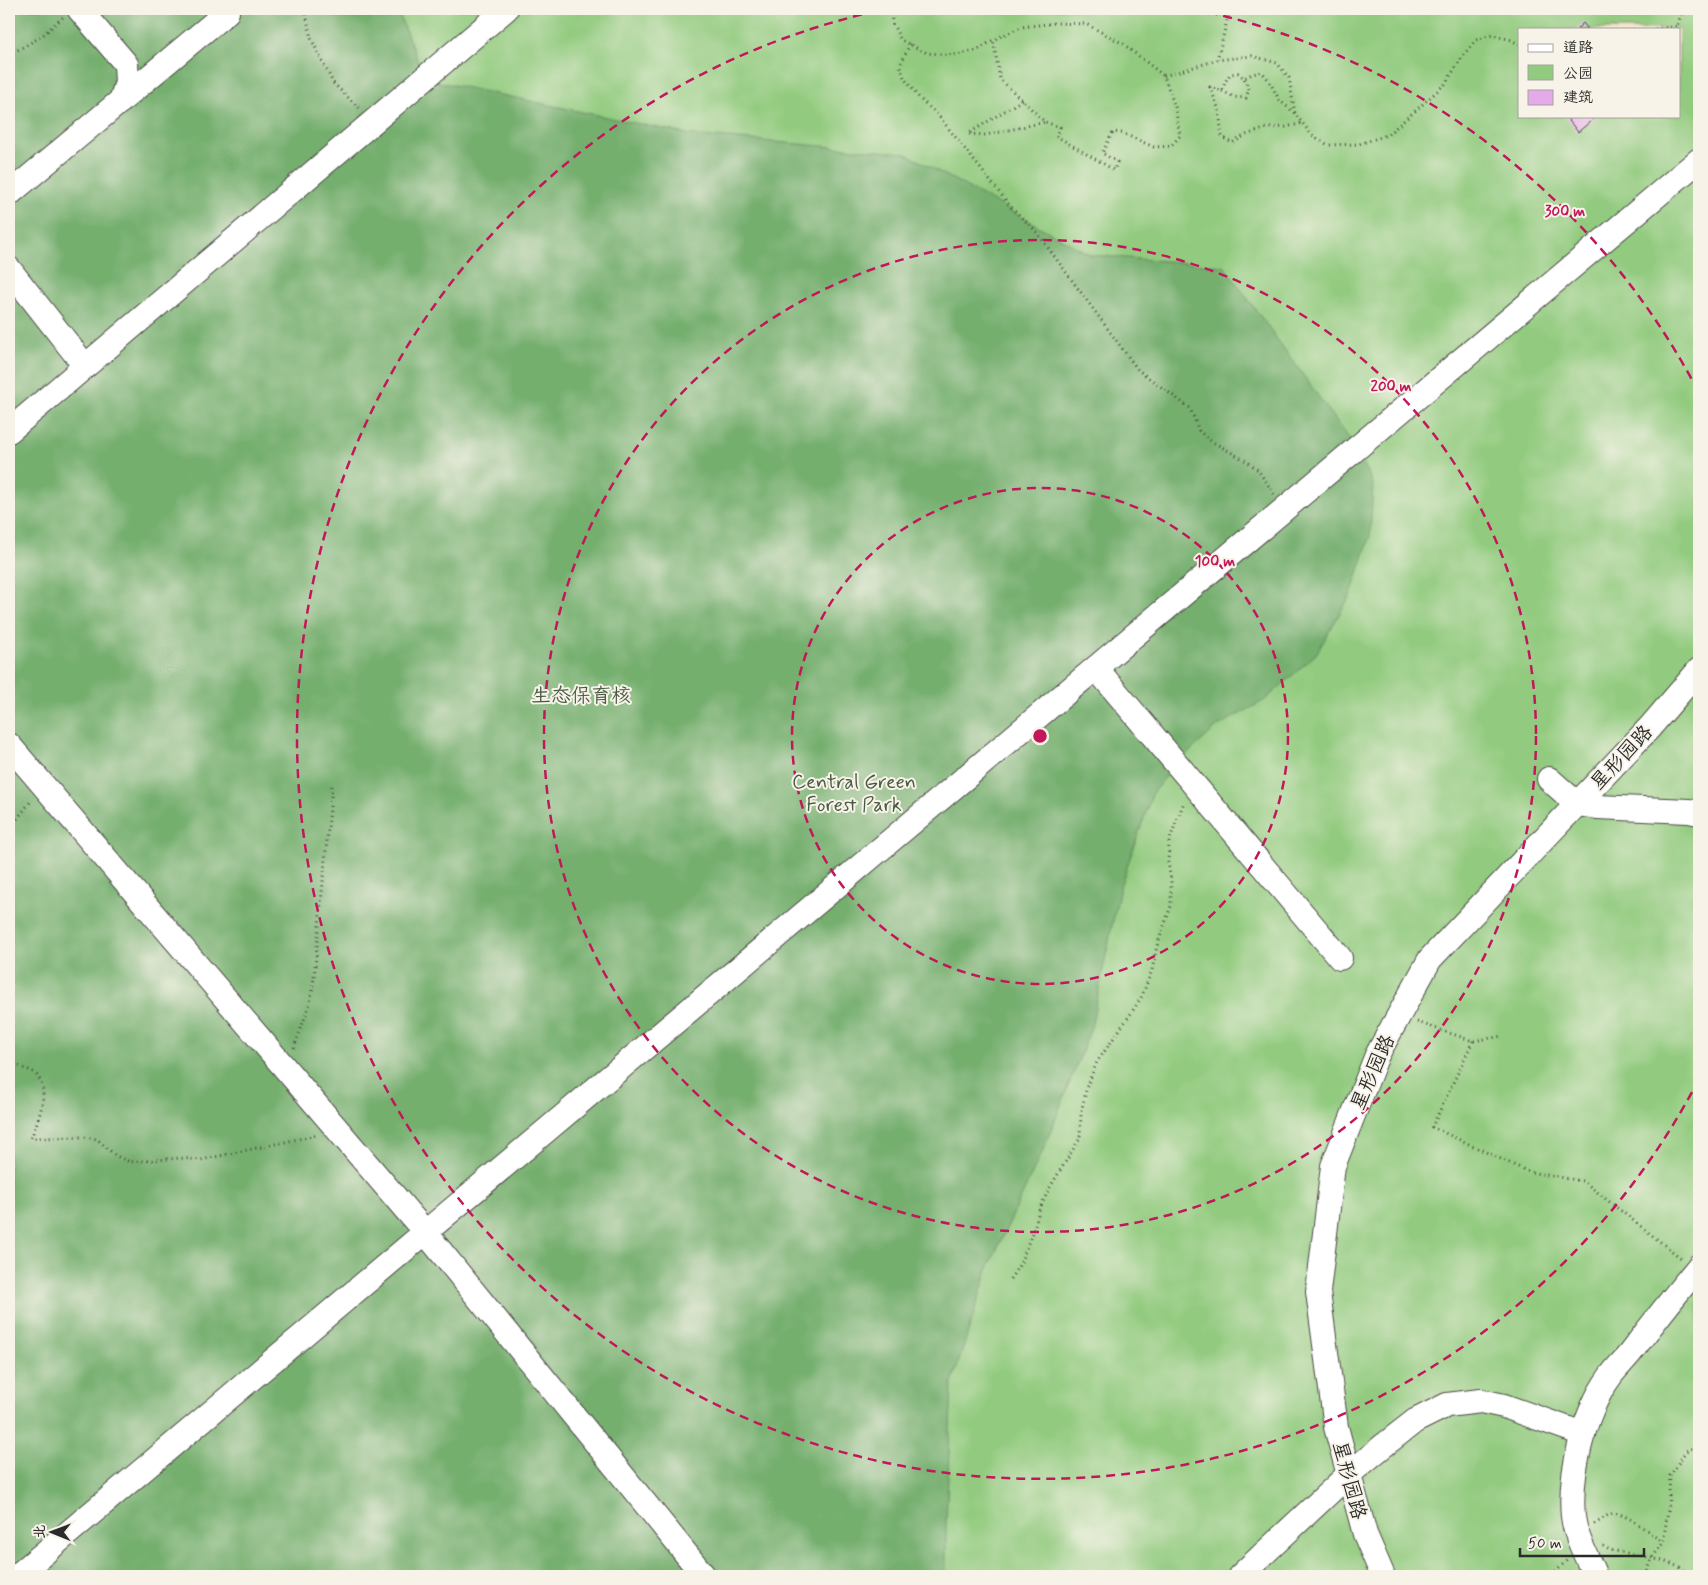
<svg xmlns="http://www.w3.org/2000/svg" width="1708" height="1585" font-family="Mynerve,'LXGW WenKai TC',sans-serif">
  <rect width="100%" height="100%" fill="#f7f3e8"/>
  <filter id="ink" filterUnits="userSpaceOnUse"><feTurbulence type="fractalNoise" baseFrequency=".02" numOctaves="2"/><feDisplacementMap in="SourceGraphic" scale="10" xChannelSelector="R" yChannelSelector="G"/><feConvolveMatrix kernelMatrix="1 2 1 2 8 2 1 2 1" color-interpolation-filters="sRGB"/></filter>
  <filter id="wash" filterUnits="userSpaceOnUse"><feTurbulence type="fractalNoise" baseFrequency=".0096" numOctaves="4" result="noise"/><feDisplacementMap in="SourceGraphic" scale="20" xChannelSelector="R" yChannelSelector="G"/><feGaussianBlur stdDeviation="1.12" result="paint"/><feColorMatrix in="noise" values="0 0 0 0 0 0 0 0 0 0 0 0 0 0 0 0 0 1.4 0 .05"/><feComposite in="paint" operator="in"/></filter>
  <g filter="url(#wash)">
    <rect width="100%" height="100%" fill="#f3e3c9"/>
    <!-- green -->
    <path fill="#92cb7f" stroke="#5e7b55" fill-rule="evenodd" d="M 9,9 L 1699,9 L 1699,1576 L 9,1576 ZM 1519,29 L 1679,29 L 1679,116 L 1519,116 Z"/>
    <!-- forest -->
    <polygon fill="#75af6e" stroke="#506d4c" points="9,9 397,9 425,79 692,135 905,153 1091,255 1224,266 1356,448 1373,484 1370,536 1351,594 1316,654 1265,700 1218,726 1176,764 1153,792 1120,887 1091,1028 1044,1148 989,1266 952,1383 946,1521 946,1576 9,1576"/>
    <g id="blocks">
      <!-- building -->
      <g fill="#e4aae9">
        <polygon points="1583,23 1588,29 1577,29"/>
        <polygon points="1565,116 1597,116 1578,132"/>
      </g>
    </g>
  </g>
  <g filter="url(#ink)">
    <use href="#blocks" fill-opacity="0" stroke="#494743" stroke-width="1"/>
    <g fill="none" stroke-linecap="round" stroke-linejoin="round">
      <defs>
        <g id="minor">
          <polyline points="79,9 126,64 127,82 121,101"/>
          <polyline points="9,194 227,12"/>
          <polyline points="9,269 85,366"/>
          <polyline points="9,431 506,9"/>
          <polyline points="1096,668 1340,958"/>
          <polyline points="9,745 425,1232 704,1576"/>
          <polyline points="1549,779 1577,804 1597,807 1689,811 1699,813"/>
          <polyline points="17,1576 1699,160"/>
          <polyline points="1240,1576 1349,1474 1383,1446 1415,1421 1447,1405 1481,1401 1504,1406 1583,1434"/>
          <polyline points="1383,1576 1365,1534 1336,1427 1318,1292 1333,1166 1377,1055 1430,959 1650,727 1699,670"/>
          <path d="M 1595,1576 C 1587,1557 1575,1536 1573,1516 C 1569,1474 1584,1413 1609,1378 C 1615,1369 1624,1361 1631,1352 C 1653,1323 1676,1294 1699,1266"/>
        </g>
      </defs>
      <!-- minor casing -->
      <use href="#minor" stroke="#494743" stroke-width="26"/>
      <!-- path -->
      <g stroke="#494743" stroke-width="3" stroke-dasharray="1 4" stroke-linecap="butt">
        <polyline points="305,9 311,38 333,83 359,108"/>
        <polyline points="891,9 892,23 901,40 927,53 957,55 978,50 993,40 1021,27 1056,23 1086,24 1122,43 1164,76 1175,107 1180,136 1171,146 1154,147 1122,133 1113,132 1102,153 1117,162 1114,170 1056,136 1060,127 1045,122 1000,79 993,40"/>
        <polyline points="1655,29 1678,26"/>
        <polyline points="1676,29 1683,9"/>
        <polyline points="910,44 900,65 904,78 920,99 937,114 1011,207 1035,230 1138,370 1190,408 1199,431 1211,441 1248,462 1258,470 1274,494"/>
        <polyline points="9,55 42,36 63,17"/>
        <polyline points="1217,60 1230,9"/>
        <polyline points="1164,76 1217,60 1252,56 1277,63 1289,78 1295,114 1312,135 1328,145 1359,144 1387,135 1414,112 1445,84 1465,53 1476,40 1492,35 1512,40 1519,45"/>
        <polyline points="1222,91 1234,97 1246,98 1249,89 1244,78"/>
        <polyline points="1022,100 968,134 986,135 1045,122"/>
        <polyline points="1295,113 1280,101 1268,79 1262,72 1252,74 1244,78 1238,73 1230,74 1225,82 1222,91 1210,87 1219,110 1222,137 1232,143 1246,135 1267,128 1286,127 1303,123"/>
        <polyline points="9,825 17,819 31,801"/>
        <polyline points="1417,1022 1473,1041 1503,1036"/>
        <polyline points="1473,1041 1432,1127 1529,1172 1583,1181 1681,1258"/>
        <polyline points="294,1048 310,1003 314,978 332,786"/>
        <path d="M 9,1049 C 12,1057 14,1064 22,1068 C 26,1069 30,1070 33,1072 C 53,1087 38,1120 31,1138 L 84,1137 L 97,1139 L 116,1156 L 130,1162 L 180,1158 L 201,1160 L 317,1135"/>
        <polyline points="1010,1279 1020,1264 1033,1231 1040,1208 1049,1189 1080,1138 1081,1113 1087,1086 1097,1062 1132,1012 1142,996 1152,970 1157,946 1171,906 1171,881 1168,862 1169,841 1184,802"/>
        <path d="M 1594,1524 C 1601,1521 1605,1516 1611,1514 C 1622,1509 1653,1535 1662,1542"/>
        <path d="M 1603,1546 L 1610,1550 C 1629,1554 1679,1560 1691,1576"/>
        <polyline points="1552,1576 1567,1560"/>
        <polyline points="1646,1576 1652,1558 1663,1543 1668,1510 1670,1476 1686,1451 1699,1445"/>
      </g>
      <!-- minor -->
      <use href="#minor" stroke="#fff" stroke-width="24"/>
    </g>
  </g>
  <!-- distance rings -->
  <g fill="none" stroke="#c2185b" stroke-width="2.5" stroke-dasharray="9 6">
    <circle cx="1040" cy="736" r="248"/>
    <circle cx="1040" cy="736" r="496"/>
    <path d="M1699 1079A743 743 0 1 1 886 9M1194 9A743 743 0 0 1 1699 393"/>
  </g>
  <g text-anchor="middle" stroke-width="4" stroke-linejoin="round" paint-order="stroke">
    <!-- park labels -->
    <g font-size="20" fill="#4a5b44" stroke="#f7f3e8">
      <text x="581" y="702">生态保育核</text>
      <text x="854" y="788">Central Green<tspan x="854" dy="23">Forest Park</tspan></text>
    </g>
    <!-- street labels -->
    <g font-size="20" fill="#2b2b2b" stroke="#f7f3e8">
      <text transform="translate(1621 757) rotate(-47)" y="7">星形园路</text>
      <text transform="translate(1372 1072) rotate(-66)" y="7">星形园路</text>
      <text transform="translate(1350 1480) rotate(75)" y="7">星形园路</text>
    </g>
  </g>
  <circle cx="1040" cy="736" r="8" fill="#c2185b" stroke="#f7f3e8" stroke-width="2.5"/>
  <g font-size="15" text-anchor="middle" font-weight="bold" fill="#c2185b" stroke="#f7f3e8" stroke-width="4" stroke-linejoin="round" paint-order="stroke">
    <text x="1565" y="216">300 m</text>
    <text x="1391" y="391">200 m</text>
    <text x="1215" y="566">100 m</text>
  </g>
  <!-- margin -->
  <rect width="1708" height="1585" fill="none" stroke="#f7f3e8" stroke-width="30"/>
  <!-- legend -->
  <rect x="1518" y="28" width="162" height="90" fill="#f7f3e8" stroke="#a5a39c"/>
  <rect x="1528" y="44" width="25" height="8" fill="#ffffff" stroke="#a5a39c"/>
  <text x="1563" y="52" font-size="15" fill="#2b2b2b">道路</text>
  <rect x="1528" y="65" width="25" height="15" fill="#92cb7f" stroke="#a5a39c"/>
  <text x="1563" y="78" font-size="15" fill="#2b2b2b">公园</text>
  <rect x="1528" y="90" width="25" height="15" fill="#e4aae9" stroke="#a5a39c"/>
  <text x="1563" y="102" font-size="15" fill="#2b2b2b">建筑</text>
  <!-- north arrow -->
  <g transform="translate(52 1532) rotate(271)" stroke="#f7f3e8" stroke-width="4" paint-order="stroke">
  <path d="M0-4L9 19L0 12L-9 19Z" fill="#2b2b2b"/>
  <text y="-8" font-size="14" font-weight="bold" text-anchor="middle" fill="#2b2b2b">北</text>
  </g>
  <!-- scale -->
  <path d="M1520 1548v8h124v-8" fill="none" stroke="#2b2b2b" stroke-width="2.5"/>
  <text x="1528" y="1548" font-size="15" fill="#2b2b2b" stroke="#f7f3e8" stroke-width="4" paint-order="stroke">50 m</text>
</svg>
